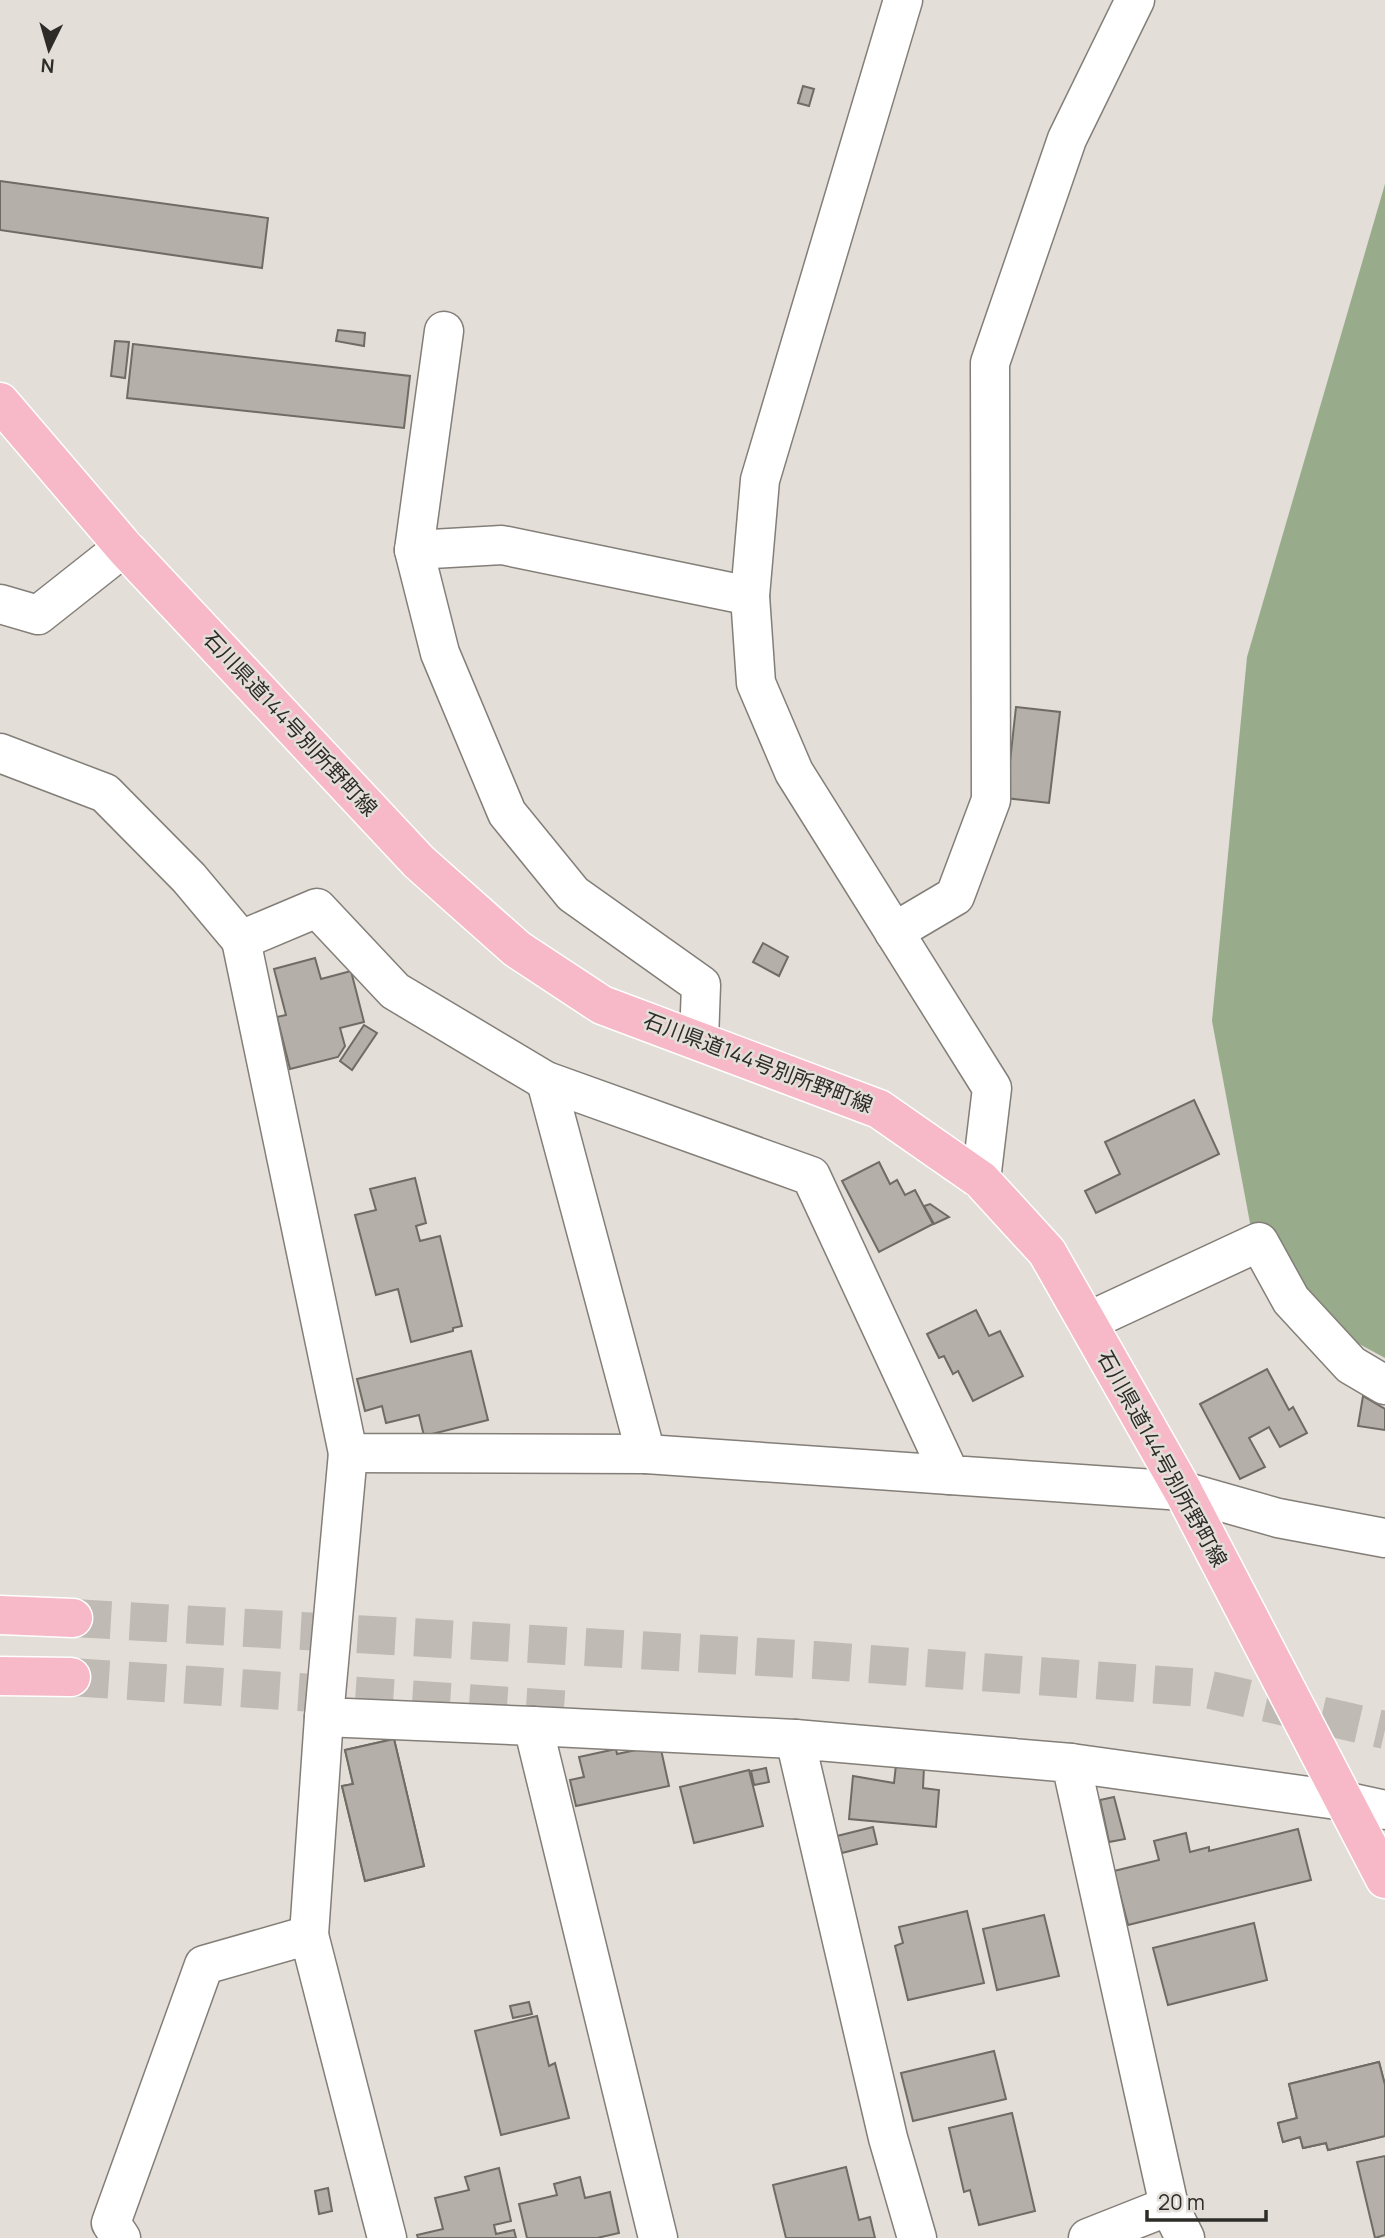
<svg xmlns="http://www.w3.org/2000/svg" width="1385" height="2238" font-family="Manrope,'Noto Sans JP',sans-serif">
  <rect width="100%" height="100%" fill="#e3ded7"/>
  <!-- forest -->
  <polygon fill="#98ac8c" points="1385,184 1385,1358 1263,1292 1212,1021 1247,657"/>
  <!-- building -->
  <g fill="#b4afa9" stroke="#6f6b65" stroke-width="2">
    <polygon points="803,86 814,89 809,106 798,103"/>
    <polygon points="0,181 268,218 262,268 0,230"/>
    <polygon points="338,330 365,333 364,346 336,341"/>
    <polygon points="115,341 129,342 125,378 111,376"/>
    <polygon points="133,344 410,376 404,428 127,398"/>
    <polygon points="1016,707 1060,712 1049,803 1006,798"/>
    <polygon points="763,943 788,957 779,976 753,962"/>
    <polygon points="315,958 321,979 351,971 364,1022 340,1028 345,1046 338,1057 290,1069 277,1017 286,1015 274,969"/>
    <polygon points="364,1025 377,1033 352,1070 340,1061"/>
    <polygon points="1194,1100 1219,1154 1096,1213 1085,1191 1120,1174 1105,1142"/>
    <polygon points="879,1162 890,1184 897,1180 905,1195 915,1190 933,1224 879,1252 842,1181"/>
    <polygon points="415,1178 426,1223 416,1226 420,1241 440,1236 462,1326 453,1328 453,1331 411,1342 398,1289 376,1295 355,1215 376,1210 370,1189"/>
    <polygon points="930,1204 949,1217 934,1224 924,1206"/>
    <polygon points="976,1310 989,1336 1000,1331 1023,1376 973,1401 958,1371 953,1374 944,1356 939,1358 927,1334"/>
    <polygon points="471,1351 488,1420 424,1436 419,1415 386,1423 382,1406 365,1411 357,1379"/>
    <polygon points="1267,1369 1289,1410 1293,1407 1307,1433 1280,1447 1269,1427 1249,1438 1265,1467 1240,1479 1200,1404"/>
    <polygon points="1363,1396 1385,1409 1385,1430 1358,1426"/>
    <polygon points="394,1739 424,1866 365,1881 342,1786 353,1784 345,1750"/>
    <polygon points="394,1739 424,1866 365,1881 342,1786 353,1784 345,1750"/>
    <polygon points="660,1745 669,1786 576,1806 570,1780 584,1777 579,1757 616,1749 617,1754"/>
    <polygon points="896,1765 924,1767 923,1788 939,1790 936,1827 849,1819 853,1776 894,1783"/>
    <polygon points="766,1768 769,1782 754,1785 751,1771"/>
    <polygon points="749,1770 763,1826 694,1843 680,1787"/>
    <polygon points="1114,1797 1125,1839 1109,1842 1100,1800"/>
    <polygon points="873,1827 877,1844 842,1853 837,1836"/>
    <polygon points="1298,1829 1311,1880 1128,1925 1114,1871 1159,1860 1154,1841 1186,1833 1190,1852 1209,1847 1209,1851"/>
    <polygon points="967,1911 984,1983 908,2000 895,1946 903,1943 899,1927"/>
    <polygon points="1044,1915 1059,1976 997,1990 983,1929"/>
    <polygon points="1254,1923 1267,1980 1168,2005 1153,1948"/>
    <polygon points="529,2002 532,2014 513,2018 510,2006"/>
    <polygon points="537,2016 549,2066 555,2063 569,2118 501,2135 475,2031"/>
    <polygon points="994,2051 1006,2099 913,2121 901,2073"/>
    <polygon points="1379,2062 1385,2085 1385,2136 1328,2150 1326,2143 1303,2148 1300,2137 1283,2142 1278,2123 1297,2118 1289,2084"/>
    <polygon points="1379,2062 1385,2085 1385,2136 1328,2150 1326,2143 1303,2148 1300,2137 1283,2142 1278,2123 1297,2118 1289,2084"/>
    <polygon points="1012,2113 1035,2211 979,2225 970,2190 964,2192 949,2128"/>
    <polygon points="1385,2156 1385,2235 1375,2238 1357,2162"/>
    <polygon points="846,2167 859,2220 870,2217 875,2238 786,2238 773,2185"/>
    <polygon points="499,2168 511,2221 494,2225 496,2234 514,2230 516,2238 418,2238 417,2235 443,2229 435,2198 469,2190 465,2177"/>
    <polygon points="580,2177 585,2198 610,2192 619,2233 597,2238 527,2238 519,2204 557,2195 554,2184"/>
    <polygon points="328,2188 332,2211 319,2214 315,2191"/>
  </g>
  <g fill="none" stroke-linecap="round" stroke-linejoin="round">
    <!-- major-tunnel -->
    <g stroke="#bfbab4" stroke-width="38" stroke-dasharray="38 19" stroke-linecap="butt">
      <polyline points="73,1618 815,1660 1202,1688 1385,1730"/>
      <polyline points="71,1677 573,1710"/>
    </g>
    <defs>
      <g id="minor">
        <polyline points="903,0 760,480 750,596 756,683 794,772 992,1088 981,1180"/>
        <polyline points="444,331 414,550 502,545 750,596"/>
        <polyline points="414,550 440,653 507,813 573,894 701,985 699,1040"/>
        <polyline points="0,604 38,615 124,547"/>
        <polyline points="0,753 105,793 189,878 241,940 317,908 395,991 546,1081 811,1176 950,1475 1183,1491 1278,1518 1385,1538"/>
        <polyline points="894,932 955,896 991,800 990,363 1067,139 1135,0"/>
        <polyline points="241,940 348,1453 646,1454"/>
        <polyline points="546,1081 646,1454 950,1475"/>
        <polyline points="1087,1322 1259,1242 1291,1300 1351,1365 1385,1385"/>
        <polyline points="348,1453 324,1717 533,1726 658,2238"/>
        <polyline points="533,1726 795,1739"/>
        <polyline points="1071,1763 1344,1801 1385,1810"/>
        <polyline points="309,1935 324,1717"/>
        <polyline points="121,2238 111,2223 204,1965 309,1935 387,2238"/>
        <polyline points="917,2238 888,2138 795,1739 1071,1763 1169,2206"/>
        <polyline points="1088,2238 1169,2206 1185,2238"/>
      </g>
      <g id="major">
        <polyline points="0,402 124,547 419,862 517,949 602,1005 879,1109 981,1180 1047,1252 1183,1491 1385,1879"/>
        <polyline points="0,1615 73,1618"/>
        <polyline points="0,1676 71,1677"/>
      </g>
    </defs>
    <!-- minor casing -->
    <use href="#minor" stroke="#837e78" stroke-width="41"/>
    <!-- major casing -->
    <use href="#major" stroke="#fff" stroke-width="41"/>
    <!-- minor -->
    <use href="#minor" stroke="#fff" stroke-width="38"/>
    <!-- major -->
    <use href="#major" stroke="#f7b9c8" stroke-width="38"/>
  </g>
  <g text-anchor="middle" stroke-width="5" stroke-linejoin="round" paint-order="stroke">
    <!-- street labels -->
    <g font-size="21" fill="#2d2c29" stroke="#e3ded7">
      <text transform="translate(290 724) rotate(47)" y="7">石川県道144号別所野町線</text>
      <text transform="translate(758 1063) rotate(21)" y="7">石川県道144号別所野町線</text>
      <text transform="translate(1162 1459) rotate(61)" y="7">石川県道144号別所野町線</text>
    </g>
  </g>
  <!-- north arrow -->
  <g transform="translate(49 49) rotate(185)" stroke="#e3ded7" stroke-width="5" paint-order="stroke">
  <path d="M0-5L12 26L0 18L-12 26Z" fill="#2d2c29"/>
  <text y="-10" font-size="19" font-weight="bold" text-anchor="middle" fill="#2d2c29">N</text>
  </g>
  <!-- scale -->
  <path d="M1147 2210v10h119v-10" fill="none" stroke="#2d2c29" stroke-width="3.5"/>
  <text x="1158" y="2210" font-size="21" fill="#2d2c29" stroke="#e3ded7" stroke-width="5" paint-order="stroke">20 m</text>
</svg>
